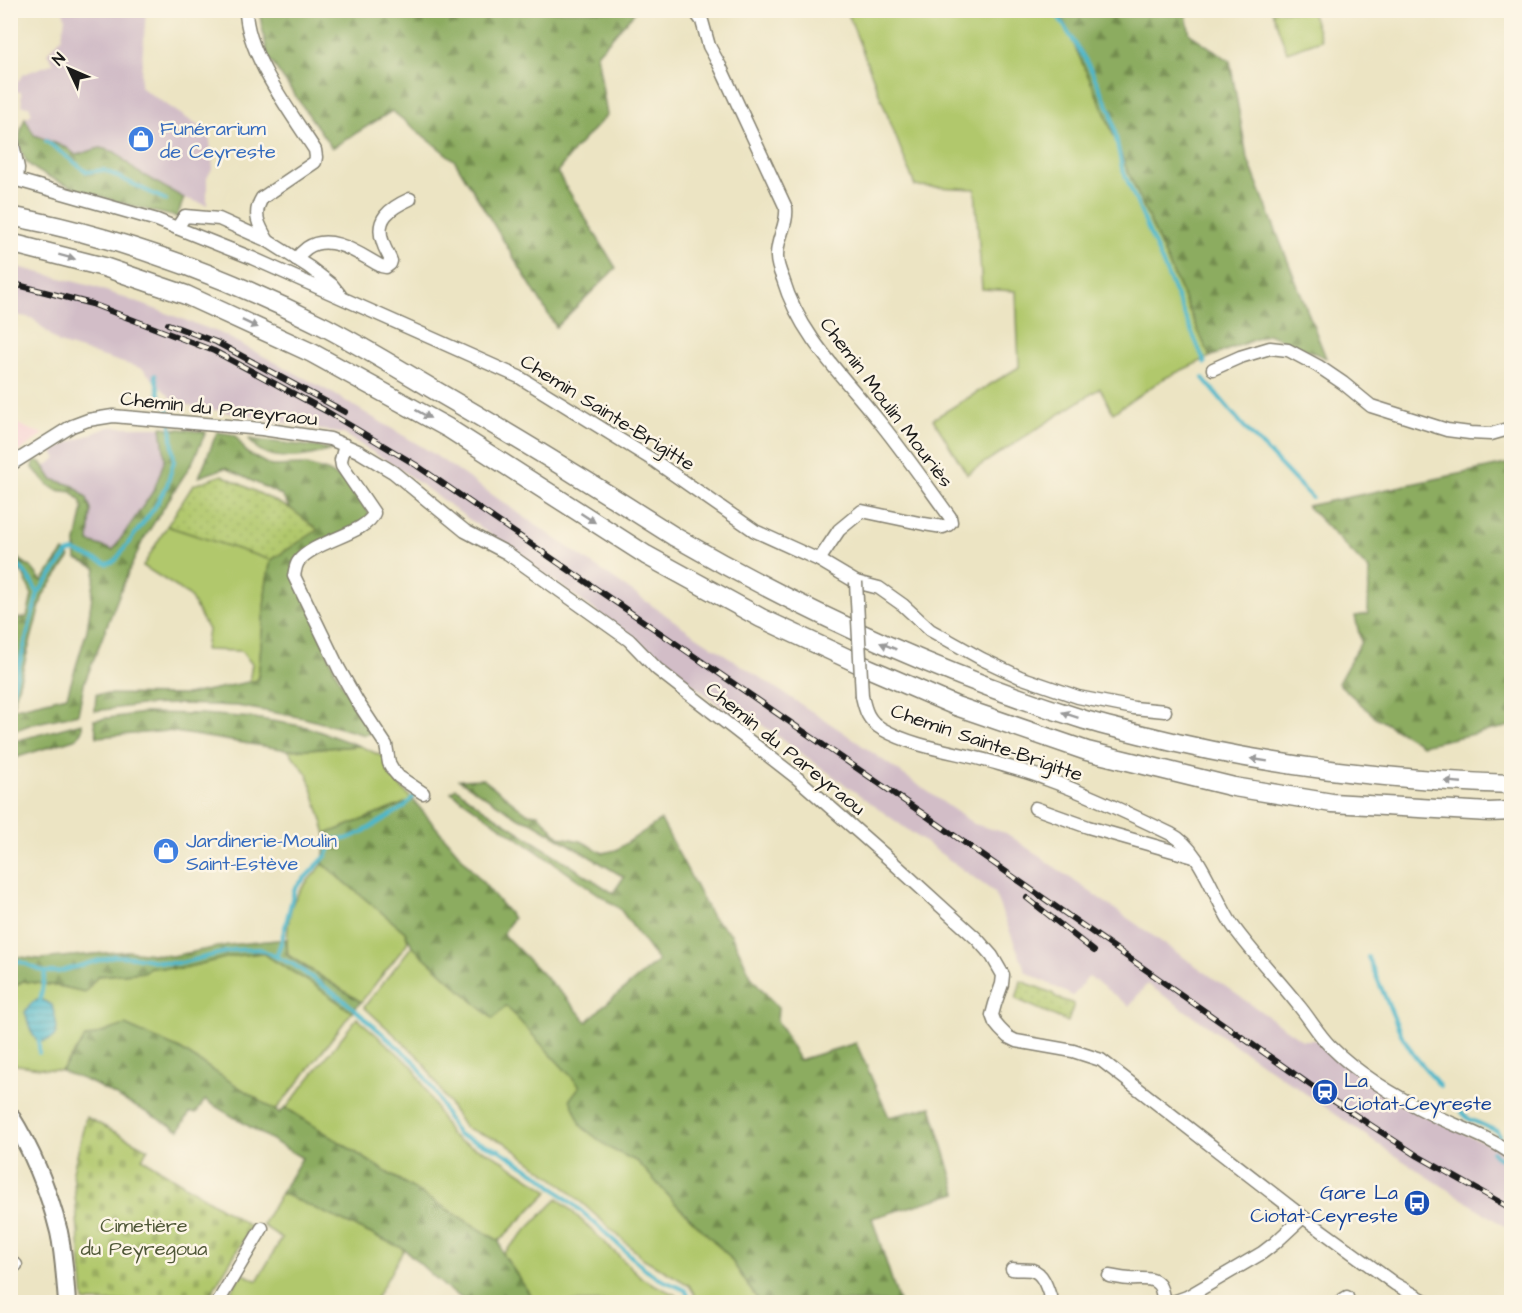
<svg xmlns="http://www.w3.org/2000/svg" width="1522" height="1313" font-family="'Architects Daughter',sans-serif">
  <defs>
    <pattern id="forest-firs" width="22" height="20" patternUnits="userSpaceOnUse" patternTransform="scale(1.5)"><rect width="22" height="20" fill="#8cac60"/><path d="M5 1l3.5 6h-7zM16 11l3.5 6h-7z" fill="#728b4e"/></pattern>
    <pattern id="cemetery-stones" width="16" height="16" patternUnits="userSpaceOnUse" patternTransform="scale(1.5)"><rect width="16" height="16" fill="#b1c86c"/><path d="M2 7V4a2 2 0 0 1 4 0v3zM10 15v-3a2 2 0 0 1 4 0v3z" fill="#98ab5d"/></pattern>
    <pattern id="park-dots" width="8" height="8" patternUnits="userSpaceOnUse" patternTransform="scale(1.5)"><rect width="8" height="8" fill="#b1c86c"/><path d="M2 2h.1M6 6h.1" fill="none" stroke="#98ab5d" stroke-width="1.8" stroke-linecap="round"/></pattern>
    <pattern id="water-rules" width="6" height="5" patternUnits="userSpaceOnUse" patternTransform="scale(1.5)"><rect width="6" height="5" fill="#4db7ca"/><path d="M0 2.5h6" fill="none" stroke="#3f94a3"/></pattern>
  </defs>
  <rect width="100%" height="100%" fill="#fcf5e5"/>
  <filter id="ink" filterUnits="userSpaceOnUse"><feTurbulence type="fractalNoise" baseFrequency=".0167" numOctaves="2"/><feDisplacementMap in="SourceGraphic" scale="12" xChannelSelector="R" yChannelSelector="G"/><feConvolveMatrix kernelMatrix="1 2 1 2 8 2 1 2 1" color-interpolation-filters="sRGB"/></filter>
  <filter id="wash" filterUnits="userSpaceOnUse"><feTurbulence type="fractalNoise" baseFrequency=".008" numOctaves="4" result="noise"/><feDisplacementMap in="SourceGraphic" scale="24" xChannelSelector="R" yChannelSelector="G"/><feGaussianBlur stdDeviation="1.35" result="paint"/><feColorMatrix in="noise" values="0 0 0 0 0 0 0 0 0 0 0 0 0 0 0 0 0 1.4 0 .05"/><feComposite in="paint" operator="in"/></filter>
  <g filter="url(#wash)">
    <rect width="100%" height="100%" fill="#ece4c3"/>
    <!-- built -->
    <polygon fill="#f7cfd3" points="11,421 31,430 44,434 11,457"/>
    <!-- industrial -->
    <g fill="#d2bdc7">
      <polygon points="63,11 146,11 140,87 209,133 213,167 207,178 207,205 184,198 136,171 115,152 100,148 76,155 67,148 34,135 25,118 32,114 29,106 22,106 21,92 16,91 17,82 24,74 54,63 47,53 62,37 65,18"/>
      <polygon points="10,265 95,287 220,333 334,394 429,451 689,631 840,730 974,824 1006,833 1302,1040 1317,1040 1368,1083 1398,1104 1497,1148 1511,1162 1511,1230 1397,1157 1147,984 1129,1006 1089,976 1073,996 1026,972 994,892 751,717 741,722 640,643 401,470 344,434 176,403 143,369 59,343 32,318 11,314"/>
      <polygon points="109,427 161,427 165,459 154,490 113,550 89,542 91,510 74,486 52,479 44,467 57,458 52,452 68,443"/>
    </g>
    <!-- grass -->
    <g fill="#b1c86c" stroke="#667244" stroke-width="1.5">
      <polygon points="847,11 1059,11 1104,111 1126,167 1210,357 1163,379 1113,413 1100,388 967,474 933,419 1019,367 1016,291 982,289 975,189 915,186"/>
      <polygon points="1272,11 1311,11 1321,40 1287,52"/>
      <polygon points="167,526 271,560 266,585 258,680 249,682 252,664 241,651 205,650 208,630 189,595 143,566"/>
      <polygon points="360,746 384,757 389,774 413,800 326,834 308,775 288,750"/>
      <path d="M 323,864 L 405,932 L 408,940 L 406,945 L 361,1002 L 288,955 C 286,941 288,916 293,903 C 299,888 313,876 323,864 Z"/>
      <polygon points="412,946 493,1019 505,1005 580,1086 611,1149 638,1162 676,1204 728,1255 759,1302 699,1302 689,1285 644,1259 562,1185 504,1142 465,1128 452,1109 421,1059 364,1007"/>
      <polygon points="262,953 311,983 352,1012 302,1078 275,1111 180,1049 85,1038 61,1071 11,1064 11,989 23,981 63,987 85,992 98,976 145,972 150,967 180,969 233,956"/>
      <polygon points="357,1018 413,1067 450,1134 459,1141 494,1155 549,1191 499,1241 386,1172 286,1108"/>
      <polygon points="281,1193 404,1249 374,1302 224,1302 242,1273 257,1281 282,1238 262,1225"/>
      <polygon points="558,1198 643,1279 676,1295 682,1302 535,1302 503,1254"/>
    </g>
    <!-- forest -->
    <g fill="url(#forest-firs)" stroke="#54643e" stroke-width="1.5">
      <polygon points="259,11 635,11 634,13 597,54 607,115 575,149 557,172 616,268 556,327 455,161 392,111 332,148 268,57"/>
      <polygon points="1059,11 1185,11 1190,34 1230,61 1247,157 1326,358 1268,334 1210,357 1126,167 1104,111"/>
      <path d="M 25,118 L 34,135 L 67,148 L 76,155 L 100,148 L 115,152 L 136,171 L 184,198 L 177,217 C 148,211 42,183 27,162 C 16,147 19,133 25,118 Z"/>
      <polygon points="161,427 206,432 192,463 143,540 125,580 84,684 78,714 32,724 11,732 11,619 27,617 32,595 23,574 11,564 11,554 31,567 42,581 64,551 70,557 43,595 12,709 67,696 87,630 96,568 76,559 75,547 83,508 80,500 72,492 56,490 47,484 33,468 33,464 36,461 41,462 52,479 74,486 87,498 91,510 89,542 113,550 154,490 165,459"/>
      <polygon points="217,432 235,435 247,453 271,466 306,465 327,471 347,482 369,513 367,519 292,563 336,673 370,733 365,735 304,718 237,706 181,704 141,705 95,711 96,694 186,695 258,680 266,585 271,560 317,530 291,509 281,495 225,468 199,477"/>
      <path d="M 249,439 L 334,449 C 310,457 264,466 249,439 Z"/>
      <polygon points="1511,463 1511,726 1422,745 1375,717 1338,683 1361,642 1355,616 1368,614 1369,570 1307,506"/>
      <polygon points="144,713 201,714 254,718 307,727 360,746 288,750 168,731 97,737 94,720"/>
      <polygon points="82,723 82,730 77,738 18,757 11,763 11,742"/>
      <polygon points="483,779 527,813 538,814 560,837 581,841 603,853 616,850 661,820 712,917 731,934 752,978 778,1008 777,1020 799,1060 856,1043 889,1117 931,1107 957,1193 872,1218 899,1302 759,1302 728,1255 676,1204 638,1162 611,1149 582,1127 570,1099 580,1086 506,1006 493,1019 412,946 405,932 323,864 326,834 413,800 513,918 503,934 567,999 587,1022 602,1007 658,961 620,909 451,792 456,788 482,808 613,893 624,877 533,823 519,818 459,780"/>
      <polygon points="286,939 288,956 361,1002 352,1012 311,983 262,953 233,956 180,969 150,967 145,972 98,976 85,992 63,987 23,981 11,989 11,956 40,959 127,951 172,956 228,945"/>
      <polygon points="125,1025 180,1049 279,1113 286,1108 386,1172 499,1241 503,1254 535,1302 467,1302 445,1287 404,1249 281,1193 302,1158 205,1100 196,1113 190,1113 179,1130 92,1083 61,1071 85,1038"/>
    </g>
    <!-- cemetery -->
    <polygon fill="url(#cemetery-stones)" stroke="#667244" stroke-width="1.5" points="86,1117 148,1149 142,1158 251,1227 206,1302 88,1302 84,1301 73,1171"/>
    <!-- park -->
    <g fill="url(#park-dots)" stroke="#667244" stroke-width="1.5">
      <polygon points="222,475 291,509 318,530 271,560 167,526 193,485"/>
      <polygon points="1021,981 1052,993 1057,998 1074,1004 1068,1022 1016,999"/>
    </g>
    <!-- water -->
    <path fill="url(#water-rules)" stroke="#346a73" stroke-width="1.5" d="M 40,999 L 52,1005 C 55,1019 64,1037 45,1041 C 41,1042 39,1042 36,1039 C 31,1035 27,1019 25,1012 C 29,1005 32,1001 40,999 Z"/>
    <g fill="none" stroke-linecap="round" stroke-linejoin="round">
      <!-- stream -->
      <g stroke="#4db7ca" stroke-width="4">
        <polyline points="1054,10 1088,64 1111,112 1122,168 1205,363"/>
        <polyline points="46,141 87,172 104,170 166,200"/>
        <polyline points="1203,378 1246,429 1312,498"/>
        <path d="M 10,559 C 23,566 31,581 38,593 L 10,701"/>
        <polyline points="38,593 68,553 74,551 107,564 115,561 155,507 167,485 174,461 170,414 166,406 160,398 155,375"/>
        <polyline points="276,957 281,943 294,891 297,886 327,855 333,841 336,839 346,839 361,833 404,807 414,796"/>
        <polyline points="1368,957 1401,1034 1414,1055 1440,1086"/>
        <polyline points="10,964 15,962 21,962 45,972 58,972 114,956 134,957 168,963 181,963 234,950 260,949 294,965 346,1002 415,1062 437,1096 448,1119 458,1135 499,1150 540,1176 588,1217 646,1270 660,1279 685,1290 692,1302"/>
        <polyline points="40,1002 45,972"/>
        <polyline points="39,1053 39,1039"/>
        <polyline points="1453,1104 1469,1119 1497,1131 1499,1136"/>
        <polyline points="1492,1152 1495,1156 1512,1165"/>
      </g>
    </g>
  </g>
  <g filter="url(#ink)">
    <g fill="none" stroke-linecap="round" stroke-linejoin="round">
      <defs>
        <g id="minor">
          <path d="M 246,10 C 246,54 292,114 315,150 L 316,157 L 315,162 L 262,198 C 252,214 259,226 268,241"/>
          <path d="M 694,10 L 702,21 L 709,46 L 720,66 L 786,208 C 788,225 776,239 777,257 C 777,264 780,272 783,279 C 800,337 846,379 882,425 C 906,455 928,487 950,517 L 951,522 L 948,525 L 943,527 L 924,524 L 862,511 L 839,530 L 819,560"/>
          <polyline points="10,131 18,168 17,180"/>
          <polyline points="10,178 157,220 252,258 519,377 656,462 755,531 819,560 856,582 879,588 903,605 930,630 982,659 1020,677 1078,697 1134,708 1165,711"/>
          <polyline points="177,228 185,216 219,219 268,241 309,267 332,285 340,295"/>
          <path d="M 296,259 C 299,255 303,251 307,248 C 331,232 360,255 381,266 L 386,267 L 390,264 L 391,261 C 389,255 385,250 383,243 C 374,219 390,208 410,199"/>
          <polyline points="1213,369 1240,357 1270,348 1288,350 1318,366 1343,383 1371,406 1447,430 1470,433 1491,434 1512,428"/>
          <path d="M 345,445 L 341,460 L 342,466 L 374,513 C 367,534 312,541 298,562 C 295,567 295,572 294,576 L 339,669 L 357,701 L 386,745 L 389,763 L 393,770 L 399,777 L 423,793"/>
          <polyline points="10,465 72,426 88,420 113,416 262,429 330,439 358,451 393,472 465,531 507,553 629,640 657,669 797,778 888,858 977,939 992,956 1003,975 1002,984 995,1004 992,1015 995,1023 1000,1029 1008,1037 1016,1041 1073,1051 1101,1060 1303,1217 1395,1284 1427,1302"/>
          <path d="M 862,696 C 865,710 868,721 882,729 C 917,749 961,752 999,764 C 1015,769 1031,773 1046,779 C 1088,794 1130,814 1171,834 C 1201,849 1214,899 1233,926 C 1253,954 1278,979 1299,1006 C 1310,1019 1318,1034 1330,1046 C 1359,1075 1398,1098 1435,1116 C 1461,1128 1489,1137 1512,1154"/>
          <polyline points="1035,808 1088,827 1194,857"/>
          <polyline points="10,1264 16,1265"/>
          <path d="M 1012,1269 C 1018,1270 1026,1269 1032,1270 C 1045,1274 1048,1292 1052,1302"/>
          <path d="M 1109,1276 C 1116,1277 1123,1279 1130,1279 C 1139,1280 1152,1276 1159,1285 C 1162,1289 1162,1295 1164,1300 L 1172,1302"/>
          <polyline points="218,1302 262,1228"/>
          <polyline points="1173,1302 1187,1297 1262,1253 1275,1243 1303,1217"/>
          <polyline points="1339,1302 1347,1297"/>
        </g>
        <path id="major" d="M 10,1115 C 32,1150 49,1192 59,1232 C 64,1255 65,1279 67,1302"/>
        <g id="highway">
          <path d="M 10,216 C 121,237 225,276 325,327 C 361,346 396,367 431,388 C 481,417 530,446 578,476 C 611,496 643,517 675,537 C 805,612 941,675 1085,720 C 1105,726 1127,731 1148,736 C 1266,766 1389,780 1512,784"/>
          <polyline points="10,243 104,267 186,295 312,353 448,428 646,555 761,618 868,668 956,706 1087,751 1234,787 1332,803 1489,812 1512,811"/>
        </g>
      </defs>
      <!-- minor casing -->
      <use href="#minor" stroke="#848070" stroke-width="15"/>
      <!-- major casing -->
      <use href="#major" stroke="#848070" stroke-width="20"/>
      <!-- highway casing -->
      <use href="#highway" stroke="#848070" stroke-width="21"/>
      <!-- minor -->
      <use href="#minor" stroke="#fff" stroke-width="12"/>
      <!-- major -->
      <use href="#major" stroke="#fff" stroke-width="16"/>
      <!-- highway -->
      <use href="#highway" stroke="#fff" stroke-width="18"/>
      <defs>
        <g id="rail">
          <polyline points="10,283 92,304 214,351 326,411 416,465 925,815 1323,1094 1418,1156 1512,1209"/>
          <polyline points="168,324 216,342 345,412"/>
          <polyline points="1027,898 1094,951"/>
        </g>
      </defs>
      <!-- rail casing -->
      <use href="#rail" stroke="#1c1c1c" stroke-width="6"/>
      <!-- rail -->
      <use href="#rail" stroke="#fcf5e5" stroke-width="4" stroke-dasharray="11" stroke-linecap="butt"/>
      <defs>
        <polyline id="minor-bridge" points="856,582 862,696"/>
      </defs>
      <!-- minor-bridge casing -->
      <use href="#minor-bridge" stroke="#848070" stroke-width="15" stroke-linecap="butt"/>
      <!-- minor-bridge -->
      <use href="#minor-bridge" stroke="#fff" stroke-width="12"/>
    </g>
    <!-- one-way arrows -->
    <defs><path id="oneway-solid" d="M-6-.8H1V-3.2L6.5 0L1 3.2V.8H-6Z" transform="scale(1.5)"/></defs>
    <g fill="#999">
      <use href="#oneway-solid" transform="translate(67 257) rotate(15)"/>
      <use href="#oneway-solid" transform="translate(250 324) rotate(25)"/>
      <use href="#oneway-solid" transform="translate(423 414) rotate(29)"/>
      <use href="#oneway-solid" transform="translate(588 518) rotate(33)"/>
      <use href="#oneway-solid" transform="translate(888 646) rotate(-158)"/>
      <use href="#oneway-solid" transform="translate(1070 715) rotate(-161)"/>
      <use href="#oneway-solid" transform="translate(1259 760) rotate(-171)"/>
      <use href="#oneway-solid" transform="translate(1453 782) rotate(-175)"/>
    </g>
  </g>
  <!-- icons -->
  <defs>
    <symbol id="shop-disc" viewBox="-11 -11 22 22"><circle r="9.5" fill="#3f7fe0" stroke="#fcf5e5"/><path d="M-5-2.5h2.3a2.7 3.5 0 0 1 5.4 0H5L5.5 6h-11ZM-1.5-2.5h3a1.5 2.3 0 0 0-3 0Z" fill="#fff"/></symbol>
    <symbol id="station-disc" viewBox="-11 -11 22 22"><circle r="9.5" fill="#1a4fb4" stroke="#fcf5e5"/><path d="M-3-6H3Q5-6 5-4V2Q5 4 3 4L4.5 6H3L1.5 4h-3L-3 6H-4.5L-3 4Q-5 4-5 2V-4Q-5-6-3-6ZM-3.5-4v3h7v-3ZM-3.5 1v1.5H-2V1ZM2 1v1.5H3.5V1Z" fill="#fff"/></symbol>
    <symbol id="bus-disc" viewBox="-11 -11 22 22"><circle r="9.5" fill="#1a4fb4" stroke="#fcf5e5"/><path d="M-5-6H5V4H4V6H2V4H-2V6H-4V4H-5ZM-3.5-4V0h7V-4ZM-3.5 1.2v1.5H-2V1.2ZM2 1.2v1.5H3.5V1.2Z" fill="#fff"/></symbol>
  </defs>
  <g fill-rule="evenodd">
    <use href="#shop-disc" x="126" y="124" width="30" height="30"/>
    <use href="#shop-disc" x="151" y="836" width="30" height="30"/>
    <use href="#station-disc" x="1310" y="1077" width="30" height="30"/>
    <use href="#bus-disc" x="1402" y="1188" width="30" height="30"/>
  </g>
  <g text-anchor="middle" stroke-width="5" stroke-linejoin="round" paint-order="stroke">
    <!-- shop labels -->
    <g font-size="20" fill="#366cbe" stroke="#fcf5e5" text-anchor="start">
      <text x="160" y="135">Funérarium<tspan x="160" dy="23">de Ceyreste</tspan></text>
      <text x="186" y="847">Jardinerie-Moulin<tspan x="186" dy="23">Saint-Estève</tspan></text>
    </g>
    <!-- street labels -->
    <g font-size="20" fill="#1c1c1c" stroke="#fcf5e5">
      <text transform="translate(887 402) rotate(53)" y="7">Chemin Moulin Mouriès</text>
      <text transform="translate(219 408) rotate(6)" y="7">Chemin du Pareyraou</text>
      <text transform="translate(608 412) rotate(32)" y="7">Chemin Sainte-Brigitte</text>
      <text transform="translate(987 742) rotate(19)" y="7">Chemin Sainte-Brigitte</text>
      <text transform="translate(786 748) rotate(39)" y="7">Chemin du Pareyraou</text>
    </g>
    <!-- transit labels -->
    <g font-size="20" fill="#164399" stroke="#fcf5e5" text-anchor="start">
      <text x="1344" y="1087">La<tspan x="1344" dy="23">Ciotat-Ceyreste</tspan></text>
      <text x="1398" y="1199" text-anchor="end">Gare La<tspan x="1398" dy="23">Ciotat-Ceyreste</tspan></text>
    </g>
    <!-- park labels -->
    <g font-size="20" fill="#505838" stroke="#fcf5e5">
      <text x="144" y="1232">Cimetière<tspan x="144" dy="23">du Peyregoua</tspan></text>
    </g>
  </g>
  <!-- margin -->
  <rect width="1522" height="1313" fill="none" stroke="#fcf5e5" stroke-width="36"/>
  <!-- north arrow -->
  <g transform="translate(69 69) rotate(314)" stroke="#fcf5e5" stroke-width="4.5" paint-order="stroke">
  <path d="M0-4.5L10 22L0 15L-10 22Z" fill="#1c1c1c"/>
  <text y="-9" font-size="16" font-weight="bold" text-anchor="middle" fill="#1c1c1c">N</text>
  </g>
</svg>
